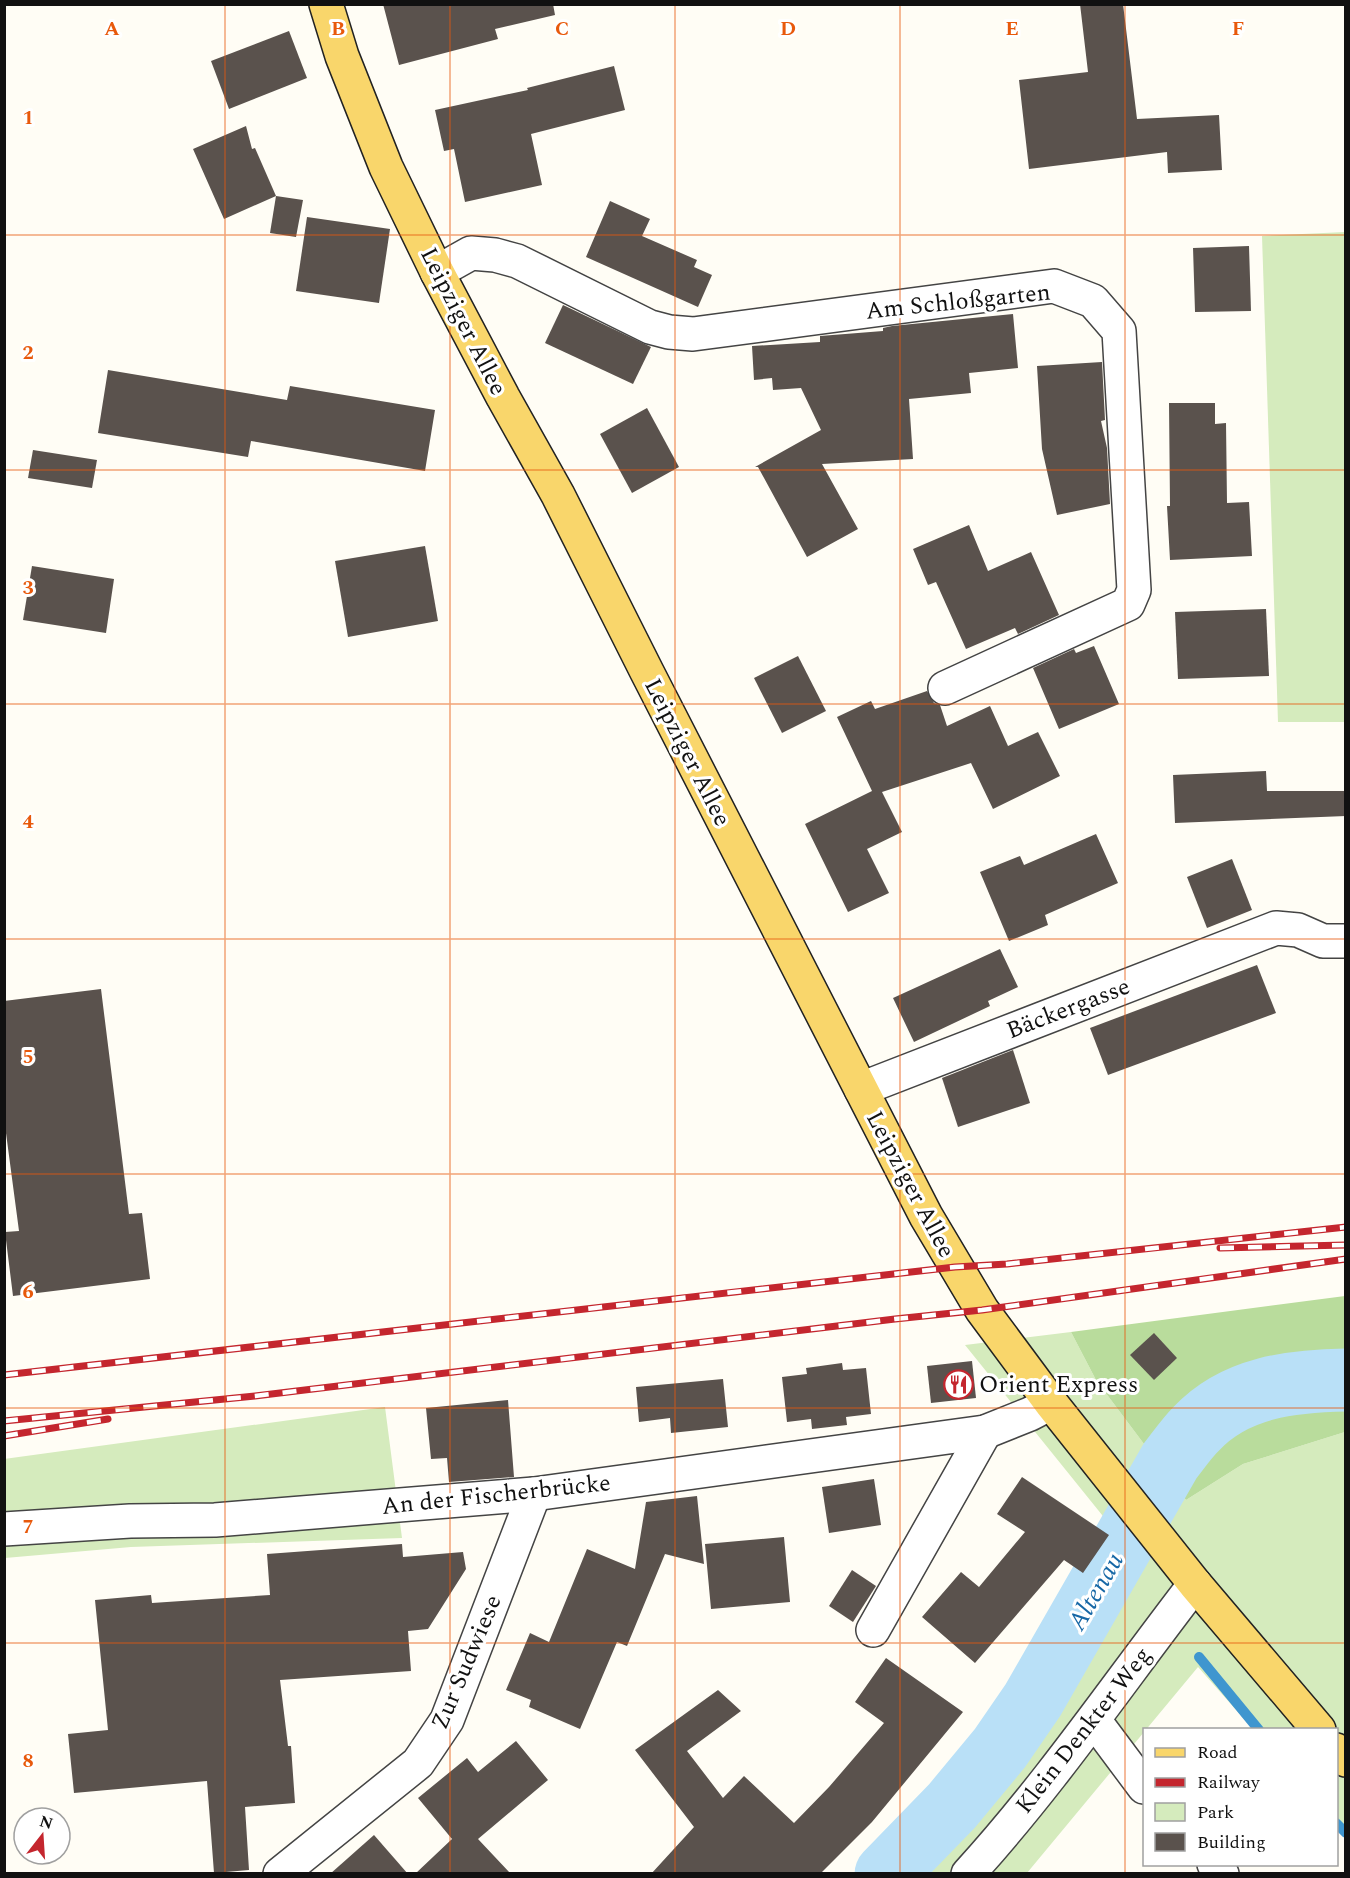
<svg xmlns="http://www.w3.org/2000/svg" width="1350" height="1878" font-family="Spectral,serif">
  <rect width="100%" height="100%" fill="#fffdf5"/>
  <!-- green -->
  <g fill="#d5ebbd">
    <polygon points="1345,232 1345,722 1278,722 1262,236"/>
    <polygon points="1071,1332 1096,1380 1186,1500 1243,1464 1345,1432 1345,1835 1337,1825 1336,1730 1253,1729 1198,1667 1027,1873 856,1874 963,1769 990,1737 1016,1700 1119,1536 965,1345"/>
    <polygon points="385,1407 402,1538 131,1547 5,1558 4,1459"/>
  </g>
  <!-- forest -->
  <polygon fill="#b9dc9c" points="1345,1296 1345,1432 1243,1464 1186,1500 1096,1380 1071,1332"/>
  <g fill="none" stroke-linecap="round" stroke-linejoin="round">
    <!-- stream -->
    <g stroke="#3f96cf" stroke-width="10">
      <polyline points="1199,1657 1259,1730"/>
      <polyline points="1336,1823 1346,1833"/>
    </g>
    <!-- river -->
    <path stroke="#b9e0f7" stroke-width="63" d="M 886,1874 L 952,1806 L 1000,1748 L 1033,1700 L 1170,1461 C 1178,1451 1186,1439 1196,1429 C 1235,1387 1292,1381 1346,1380"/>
  </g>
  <!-- building -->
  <g fill="#5a524d">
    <polygon points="383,4 553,4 555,15 495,29 498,39 399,65"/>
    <polygon points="1080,4 1123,4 1137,119 1219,115 1222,170 1168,173 1167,152 1029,169 1019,80 1088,72"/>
    <polygon points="289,31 307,78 229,109 211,61"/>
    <polygon points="614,66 625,110 531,134 542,185 465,202 454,149 444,151 435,110 528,90 527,88"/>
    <polygon points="246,126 252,149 255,148 276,196 224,219 193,149"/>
    <polygon points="276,196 303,200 296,237 270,233"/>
    <polygon points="610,201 650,219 642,236 697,260 694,267 712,275 698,307 586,257"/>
    <polygon points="307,217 390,229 379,303 296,291"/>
    <polygon points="1249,246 1251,311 1195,312 1193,248"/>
    <polygon points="563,305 651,347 633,384 545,343"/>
    <polygon points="1013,314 1018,368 969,373 971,393 909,399 913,459 822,464 858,529 807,557 758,467 755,467 821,430 801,388 773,390 772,378 754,380 752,346 820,342 820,336 883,331 883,328 892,326"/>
    <polygon points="1102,362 1105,420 1101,421 1107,448 1110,504 1057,515 1042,449 1037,366"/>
    <polygon points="108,370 287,400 290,386 435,410 425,471 251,441 248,457 98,433"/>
    <polygon points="1169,403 1215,403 1215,424 1226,423 1227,503 1249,502 1252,556 1170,560 1167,506 1170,506"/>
    <polygon points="647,408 679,467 632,493 600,434"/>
    <polygon points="33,450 97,460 92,488 28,478"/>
    <polygon points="969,525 988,571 1031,552 1059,615 1018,634 1015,628 966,649 936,582 928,585 913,549"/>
    <polygon points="425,546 438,621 348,637 335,561"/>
    <polygon points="32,566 114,579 106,633 23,620"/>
    <polygon points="1266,609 1269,676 1178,679 1175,612"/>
    <polygon points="1094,646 1119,704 1059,729 1033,668 1074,649 1076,653"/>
    <polygon points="798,656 826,711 782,733 754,678"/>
    <polygon points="927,691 934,703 940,705 947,726 990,706 1008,746 1038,732 1060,776 993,809 971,763 882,792 902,832 867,849 889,893 848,912 805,824 872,791 837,717 871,701 875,709"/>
    <polygon points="1266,771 1267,791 1346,791 1346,816 1175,823 1173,775"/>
    <polygon points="1096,834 1118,883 1045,915 1048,925 1009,941 980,872 1020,856 1024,865"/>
    <polygon points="1232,859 1252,910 1207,928 1187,877"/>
    <polygon points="1000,949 1018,987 988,1001 990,1006 914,1042 893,998"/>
    <polygon points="1257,965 1276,1013 1108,1075 1090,1028"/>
    <polygon points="101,989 129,1214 142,1213 150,1279 13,1296 5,1232 19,1231 4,1118 4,1001"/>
    <polygon points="1013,1050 1030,1103 958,1127 942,1078"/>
    <polygon points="1154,1333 1177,1358 1154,1380 1130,1355"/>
    <polygon points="972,1361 976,1398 931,1403 927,1366"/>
    <polygon points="842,1363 843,1370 866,1368 871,1414 846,1417 847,1425 812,1429 811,1419 787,1422 782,1377 807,1374 806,1368"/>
    <polygon points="723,1379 728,1427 671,1433 670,1418 639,1422 636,1387"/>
    <polygon points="508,1400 514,1477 449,1482 447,1458 431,1459 426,1408"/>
    <polygon points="1022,1477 1109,1535 1083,1573 1064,1560 975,1663 922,1617 961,1572 979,1587 1025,1532 997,1514"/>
    <polygon points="874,1479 881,1525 829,1533 822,1487"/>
    <polygon points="697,1496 704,1564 665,1554 627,1646 617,1642 580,1729 529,1707 531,1700 506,1690 530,1633 549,1642 587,1549 635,1569 646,1502"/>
    <polygon points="784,1537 790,1602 711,1609 705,1544"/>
    <polygon points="402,1544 403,1557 463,1552 466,1569 428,1629 408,1631 411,1671 280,1680 288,1746 291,1746 295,1803 245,1807 249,1870 214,1873 207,1781 74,1793 68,1734 108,1730 95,1600 151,1595 152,1603 270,1595 267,1554"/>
    <polygon points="852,1570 876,1586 853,1622 829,1606"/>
    <polygon points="886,1658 963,1712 872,1822 820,1874 651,1874 694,1827 635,1750 718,1690 741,1711 687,1751 723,1798 744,1776 794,1823 829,1787 884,1723 855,1702"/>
    <polygon points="516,1741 548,1780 478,1839 511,1874 415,1874 452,1839 418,1798 467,1758 478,1772"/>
    <polygon points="374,1835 408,1874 330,1874"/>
  </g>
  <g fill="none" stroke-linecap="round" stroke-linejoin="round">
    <defs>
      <g id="minor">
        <polyline points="437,272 471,253 495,255 517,261 650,327 669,332 693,334 1054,286 1093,301 1119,331 1134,590 1128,604 945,688"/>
        <polyline points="861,1089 1276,928 1298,930 1323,941 1346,941"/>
        <polyline points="4,1529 130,1521 215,1520 534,1494 985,1432 1030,1414 1051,1403"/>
        <polyline points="873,1630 985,1432"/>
        <polyline points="1094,1720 1144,1787"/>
        <polyline points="1214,1864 1222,1874"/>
        <polyline points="280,1874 418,1763 447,1720 534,1494"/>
        <path d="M 968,1874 C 1051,1783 1120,1681 1195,1584"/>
      </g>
      <g id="major">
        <polyline points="326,4 342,56 386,167 437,272 503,397 558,495 647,672 926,1216 982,1310 1051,1403 1195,1584 1319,1730"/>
        <polyline points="1336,1750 1346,1760"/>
      </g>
    </defs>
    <!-- minor casing -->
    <use href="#minor" stroke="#444" stroke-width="36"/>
    <!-- major casing -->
    <use href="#major" stroke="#222" stroke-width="36"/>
    <!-- minor -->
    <use href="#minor" stroke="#fff" stroke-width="33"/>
    <!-- major -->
    <use href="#major" stroke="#f9d66b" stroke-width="33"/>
    <defs>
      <g id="rail">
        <polyline points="1220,1248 1346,1245"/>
        <polyline points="4,1375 955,1267 1007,1264 1346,1227"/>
        <polyline points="4,1421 255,1396 895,1319 982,1310 1346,1259"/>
        <polyline points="4,1436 108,1419"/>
      </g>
    </defs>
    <!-- rail casing -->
    <use href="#rail" stroke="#c4262e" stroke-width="7"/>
    <!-- rail -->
    <use href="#rail" stroke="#fff" stroke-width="4.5" stroke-dasharray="14" stroke-linecap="butt"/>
  </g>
  <!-- grid -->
  <path fill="none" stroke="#e8590c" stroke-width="1.5" stroke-opacity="0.55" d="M 225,4 L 225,1874M 450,4 L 450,1874M 675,4 L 675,1874M 900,4 L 900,1874M 1125,4 L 1125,1874M 4,235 L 1346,235M 4,470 L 1346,470M 4,704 L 1346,704M 4,939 L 1346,939M 4,1174 L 1346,1174M 4,1408 L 1346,1408M 4,1643 L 1346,1643"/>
  <!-- icons -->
  <defs>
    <symbol id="restaurant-ring" viewBox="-11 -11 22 22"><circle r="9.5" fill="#fff" stroke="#c4262e" stroke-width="1.5"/><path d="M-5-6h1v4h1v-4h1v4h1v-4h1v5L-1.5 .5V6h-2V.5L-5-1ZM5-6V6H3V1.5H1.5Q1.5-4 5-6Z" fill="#c4262e"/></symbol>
  </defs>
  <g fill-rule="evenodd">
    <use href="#restaurant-ring" x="942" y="1368" width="33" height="33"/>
  </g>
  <g text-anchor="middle" stroke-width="6" stroke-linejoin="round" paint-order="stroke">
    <!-- street labels -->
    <g font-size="24" fill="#111" stroke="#fff">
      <text transform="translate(958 301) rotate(-6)" y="8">Am Schloßgarten</text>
      <text transform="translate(464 321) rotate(63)" y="8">Leipziger Allee</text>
      <text transform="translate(688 752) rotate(63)" y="8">Leipziger Allee</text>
      <text transform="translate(1068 1008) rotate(-21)" y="8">Bäckergasse</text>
      <text transform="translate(911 1184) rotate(62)" y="8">Leipziger Allee</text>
      <text transform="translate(496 1494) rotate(-6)" y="8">An der Fischerbrücke</text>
      <text transform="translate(466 1662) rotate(-67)" y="8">Zur Sudwiese</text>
      <text transform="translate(1083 1730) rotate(-52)" y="8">Klein Denkter Weg</text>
    </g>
    <!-- poi labels -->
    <g font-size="24" fill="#111" stroke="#fff" text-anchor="start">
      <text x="979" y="1392">Orient Express</text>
    </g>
    <!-- water labels -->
    <g font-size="26" font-style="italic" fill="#1768a6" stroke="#fff">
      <text transform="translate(1095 1591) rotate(-60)" y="9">Altenau</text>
    </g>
  </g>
  <g font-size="20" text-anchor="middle" font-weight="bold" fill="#e8590c" stroke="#fff" stroke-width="6" stroke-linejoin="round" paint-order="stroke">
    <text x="112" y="35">A</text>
    <text x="338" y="35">B</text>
    <text x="562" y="35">C</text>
    <text x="788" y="35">D</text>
    <text x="1012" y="35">E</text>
    <text x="1238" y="35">F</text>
    <text x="28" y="124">1</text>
    <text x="28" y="359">2</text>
    <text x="28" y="594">3</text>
    <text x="28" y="828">4</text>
    <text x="28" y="1063">5</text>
    <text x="28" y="1298">6</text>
    <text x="28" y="1533">7</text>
    <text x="28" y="1767">8</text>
  </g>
  <!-- border -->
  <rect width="1350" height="1878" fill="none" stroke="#111111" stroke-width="12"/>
  <!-- legend -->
  <rect x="1143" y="1728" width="195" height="138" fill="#ffffff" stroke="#a0a0a0" stroke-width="1.5"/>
  <rect x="1155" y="1748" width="30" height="9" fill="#f9d66b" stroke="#a0a0a0" stroke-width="1.5"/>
  <text x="1197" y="1758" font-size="18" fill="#111111">Road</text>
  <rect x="1155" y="1778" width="30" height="9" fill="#c4262e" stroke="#a0a0a0" stroke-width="1.5"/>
  <text x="1197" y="1788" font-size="18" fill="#111111">Railway</text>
  <rect x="1155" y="1803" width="30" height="18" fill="#d5ebbd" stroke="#a0a0a0" stroke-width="1.5"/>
  <text x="1197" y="1818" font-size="18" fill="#111111">Park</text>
  <rect x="1155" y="1833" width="30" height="18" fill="#5a524d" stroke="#a0a0a0" stroke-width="1.5"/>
  <text x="1197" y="1848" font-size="18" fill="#111111">Building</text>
  <!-- north arrow -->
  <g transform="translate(42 1836) rotate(17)"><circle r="28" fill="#ffffff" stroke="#a0a0a0" stroke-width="1.5"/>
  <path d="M0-4.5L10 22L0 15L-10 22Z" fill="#c4262e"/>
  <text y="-9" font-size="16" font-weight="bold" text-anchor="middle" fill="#111111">N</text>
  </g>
</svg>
